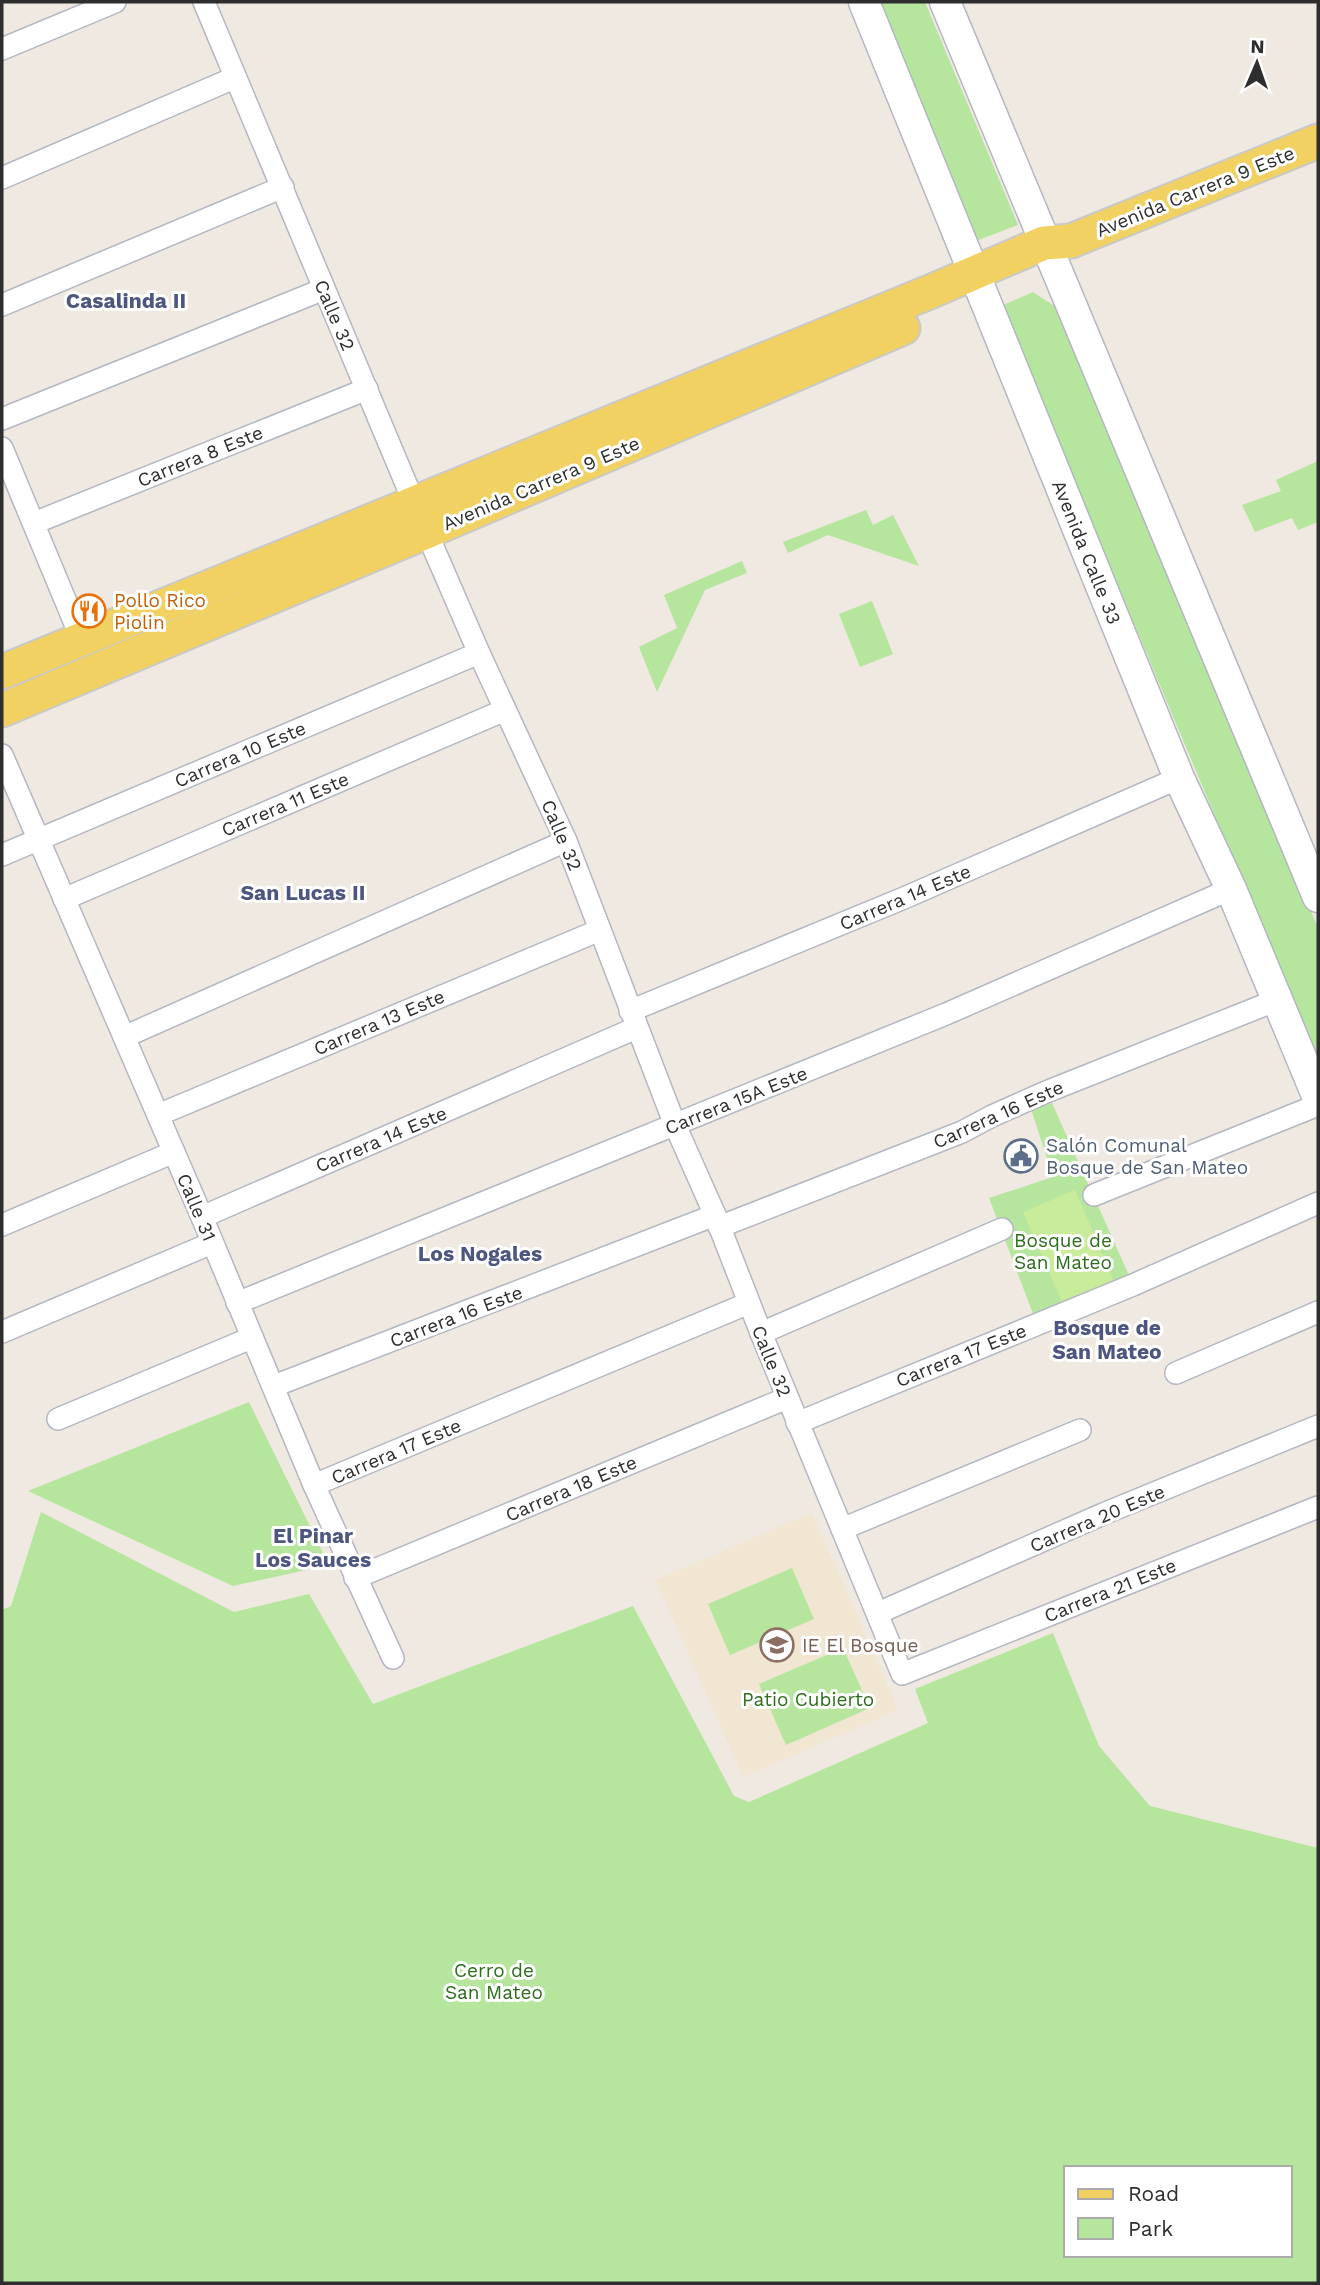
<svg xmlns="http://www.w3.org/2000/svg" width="1320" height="2285" font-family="'Work Sans',sans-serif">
  <rect width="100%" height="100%" fill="#efe9e1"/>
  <!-- education -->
  <polygon fill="#f0e6d1" points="812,1513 898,1710 743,1777 656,1580"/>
  <!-- green -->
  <g fill="#b6e59e" fill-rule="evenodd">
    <polygon points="877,2 925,2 1018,225 976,241"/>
    <polygon points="1033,292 1059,309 1318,928 1318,1062 1001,306"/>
    <polygon points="1318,461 1318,522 1298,530 1292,518 1255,532 1242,505 1281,491 1276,480"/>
    <polygon points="866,510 873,525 893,515 919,566 828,535 788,553 783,542"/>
    <polygon points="742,561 747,573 705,590 657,692 639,647 677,628 664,595"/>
    <polygon points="872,601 893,654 860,667 839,614"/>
    <polygon points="1052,1103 1132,1282 1035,1319 989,1198 1053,1177 1031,1109"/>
    <polygon points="249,1402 329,1565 233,1586 28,1491"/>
    <path d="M 41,1512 L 234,1612 L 309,1594 L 373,1704 L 633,1606 L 734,1796 L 749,1802 L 928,1723 L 915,1689 L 1053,1633 L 1099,1746 L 1150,1806 L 1318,1848 L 1318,2283 L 2,2283 L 2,1610 L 11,1606 ZM 1066,2168 L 1290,2168 L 1290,2255 L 1066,2255 Z"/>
    <polygon points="792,1568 814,1619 730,1655 708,1604"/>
    <polygon points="843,1648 870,1708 786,1745 759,1684"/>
  </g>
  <!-- pitch -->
  <polygon fill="#c9ec9a" points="1075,1190 1117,1288 1065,1309 1023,1212"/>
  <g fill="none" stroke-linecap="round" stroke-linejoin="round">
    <defs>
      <g id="street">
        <polyline points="204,2 420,517 479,653 566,841 675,1125 715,1215 761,1333 902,1674 1318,1507"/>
        <polyline points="2,49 115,2"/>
        <polyline points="2,178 234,78"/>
        <polyline points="2,305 283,187"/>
        <polyline points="2,419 324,289"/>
        <polyline points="2,448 81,638"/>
        <polyline points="34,523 367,389"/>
        <polyline points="2,755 202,1217 314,1485 393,1658"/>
        <polyline points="2,855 479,653"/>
        <polyline points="64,899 505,710"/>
        <polyline points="630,1011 904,898 1179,778"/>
        <polyline points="124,1037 566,841"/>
        <polyline points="158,1115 600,930"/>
        <polyline points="1094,1195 1318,1105"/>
        <polyline points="202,1217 636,1028"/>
        <polyline points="2,1225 174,1152"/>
        <polyline points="719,1227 962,1132 992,1116 1046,1092 1277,1000"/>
        <polyline points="237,1303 946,1014 1231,889"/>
        <polyline points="2,1332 212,1243"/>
        <polyline points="761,1333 1002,1229"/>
        <polyline points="1176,1373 1318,1312"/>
        <polyline points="274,1386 715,1215"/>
        <polyline points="58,1419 251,1338"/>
        <polyline points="797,1423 1133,1285 1318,1203"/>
        <polyline points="314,1485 749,1303"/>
        <polyline points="842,1529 1080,1430"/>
        <polyline points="355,1578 787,1398"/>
        <polyline points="878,1613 1103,1514 1318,1426"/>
      </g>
      <g id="secondary">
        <polyline points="864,2 1179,778 1231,889 1318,1098"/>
        <polyline points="945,2 1318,897"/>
      </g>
      <g id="primary">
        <polyline points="2,672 932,291 1044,243 1071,241 1318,141"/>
        <polyline points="2,710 426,532 903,328"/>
      </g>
    </defs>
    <!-- street casing -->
    <use href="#street" stroke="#b4b7c1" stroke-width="24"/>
    <!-- secondary casing -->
    <use href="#secondary" stroke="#b4b7c1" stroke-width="33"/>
    <!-- primary casing -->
    <use href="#primary" stroke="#c9c9c9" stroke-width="37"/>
    <!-- street -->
    <use href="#street" stroke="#fff" stroke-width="21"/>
    <!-- secondary -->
    <use href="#secondary" stroke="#fff" stroke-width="30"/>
    <!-- primary -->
    <use href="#primary" stroke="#f2d163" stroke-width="33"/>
  </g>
  <!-- icons -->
  <defs>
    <symbol id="restaurant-ring" viewBox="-11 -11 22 22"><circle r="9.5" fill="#fff" stroke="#e8710a" stroke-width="1.5"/><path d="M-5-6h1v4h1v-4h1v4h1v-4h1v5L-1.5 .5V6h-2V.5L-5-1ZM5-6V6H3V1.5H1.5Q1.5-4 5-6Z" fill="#e8710a"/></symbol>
    <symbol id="civic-ring" viewBox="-11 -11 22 22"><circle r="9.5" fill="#fff" stroke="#5c6f8a" stroke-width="1.5"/><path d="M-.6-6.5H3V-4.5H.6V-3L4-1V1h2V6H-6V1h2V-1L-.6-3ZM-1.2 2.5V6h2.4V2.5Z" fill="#5c6f8a"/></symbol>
    <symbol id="school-ring" viewBox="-11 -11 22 22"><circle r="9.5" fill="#fff" stroke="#8d6e63" stroke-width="1.5"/><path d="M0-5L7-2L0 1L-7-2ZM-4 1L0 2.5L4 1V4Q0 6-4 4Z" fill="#8d6e63"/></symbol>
  </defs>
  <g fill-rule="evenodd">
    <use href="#restaurant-ring" x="70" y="592" width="38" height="38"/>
    <use href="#civic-ring" x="1002" y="1137" width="38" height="38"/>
    <use href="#school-ring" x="758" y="1626" width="38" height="38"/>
  </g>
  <g text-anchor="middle" stroke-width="6" stroke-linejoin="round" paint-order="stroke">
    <!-- street labels -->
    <g font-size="19" fill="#2e2e2e" stroke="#fff">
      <text transform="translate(1195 191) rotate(-22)" y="7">Avenida Carrera 9 Este</text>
      <text transform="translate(335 315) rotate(67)" y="7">Calle 32</text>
      <text transform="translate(200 456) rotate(-22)" y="7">Carrera 8 Este</text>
      <text transform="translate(541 483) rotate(-23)" y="7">Avenida Carrera 9 Este</text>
      <text transform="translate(1087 552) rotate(68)" y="7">Avenida Calle 33</text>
      <text transform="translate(240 754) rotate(-23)" y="7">Carrera 10 Este</text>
      <text transform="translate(285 804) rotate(-23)" y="7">Carrera 11 Este</text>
      <text transform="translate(562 835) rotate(67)" y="7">Calle 32</text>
      <text transform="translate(905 897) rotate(-23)" y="7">Carrera 14 Este</text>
      <text transform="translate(379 1022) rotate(-23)" y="7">Carrera 13 Este</text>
      <text transform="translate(736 1100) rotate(-22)" y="7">Carrera 15A Este</text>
      <text transform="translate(998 1114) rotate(-24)" y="7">Carrera 16 Este</text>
      <text transform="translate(381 1139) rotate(-23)" y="7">Carrera 14 Este</text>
      <text transform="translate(197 1207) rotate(67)" y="7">Calle 31</text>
      <text transform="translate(456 1316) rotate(-21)" y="7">Carrera 16 Este</text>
      <text transform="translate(961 1355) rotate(-22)" y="7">Carrera 17 Este</text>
      <text transform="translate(772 1361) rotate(68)" y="7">Calle 32</text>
      <text transform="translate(396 1451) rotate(-23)" y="7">Carrera 17 Este</text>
      <text transform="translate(571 1488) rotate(-23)" y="7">Carrera 18 Este</text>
      <text transform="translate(1097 1518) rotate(-23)" y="7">Carrera 20 Este</text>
      <text transform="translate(1110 1590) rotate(-22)" y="7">Carrera 21 Este</text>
    </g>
    <!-- food labels -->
    <g font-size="19" fill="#c56008" stroke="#fff" text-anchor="start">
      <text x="114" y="607">Pollo Rico<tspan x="114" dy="22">Piolin</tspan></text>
    </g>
    <!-- service labels -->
    <g font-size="19" fill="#4e5e75" stroke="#fff" text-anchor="start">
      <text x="1046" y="1152">Salón Comunal<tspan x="1046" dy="22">Bosque de San Mateo</tspan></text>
    </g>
    <!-- park labels -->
    <g font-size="19" fill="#2c6e1b" stroke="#fff">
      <text x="1063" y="1247">Bosque de<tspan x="1063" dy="22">San Mateo</tspan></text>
      <text x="808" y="1706">Patio Cubierto</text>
      <text x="494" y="1977">Cerro de<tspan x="494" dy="22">San Mateo</tspan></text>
    </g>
    <!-- education labels -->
    <g font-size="19" fill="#785e54" stroke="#fff" text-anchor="start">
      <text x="802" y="1652">IE El Bosque</text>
    </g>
    <!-- neighbourhood labels -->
    <g font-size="21" font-weight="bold" fill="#4d5680" stroke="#fff">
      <text x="126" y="308">Casalinda II</text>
      <text x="303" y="900">San Lucas II</text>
      <text x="480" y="1261">Los Nogales</text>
      <text x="1107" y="1335">Bosque de<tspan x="1107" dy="24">San Mateo</tspan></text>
      <text x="313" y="1543">El Pinar<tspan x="313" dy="24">Los Sauces</tspan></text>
    </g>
  </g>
  <!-- border -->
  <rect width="1320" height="2285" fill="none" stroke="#2e2e2e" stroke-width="7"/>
  <!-- legend -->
  <rect x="1064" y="2166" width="228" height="91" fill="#ffffff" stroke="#ababab" stroke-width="2"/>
  <rect x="1078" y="2189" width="35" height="10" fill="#f2d163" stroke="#ababab" stroke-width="2"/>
  <text x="1128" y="2201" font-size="21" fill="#2e2e2e">Road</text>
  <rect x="1078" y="2218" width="35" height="21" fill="#b6e59e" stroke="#ababab" stroke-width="2"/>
  <text x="1128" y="2236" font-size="21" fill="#2e2e2e">Park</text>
  <!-- north arrow -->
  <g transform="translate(1257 63) rotate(2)" stroke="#ffffff" stroke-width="5" paint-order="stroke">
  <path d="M0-5L12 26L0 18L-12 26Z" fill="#2e2e2e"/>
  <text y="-10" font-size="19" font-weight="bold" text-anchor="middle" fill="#2e2e2e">N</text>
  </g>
</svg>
